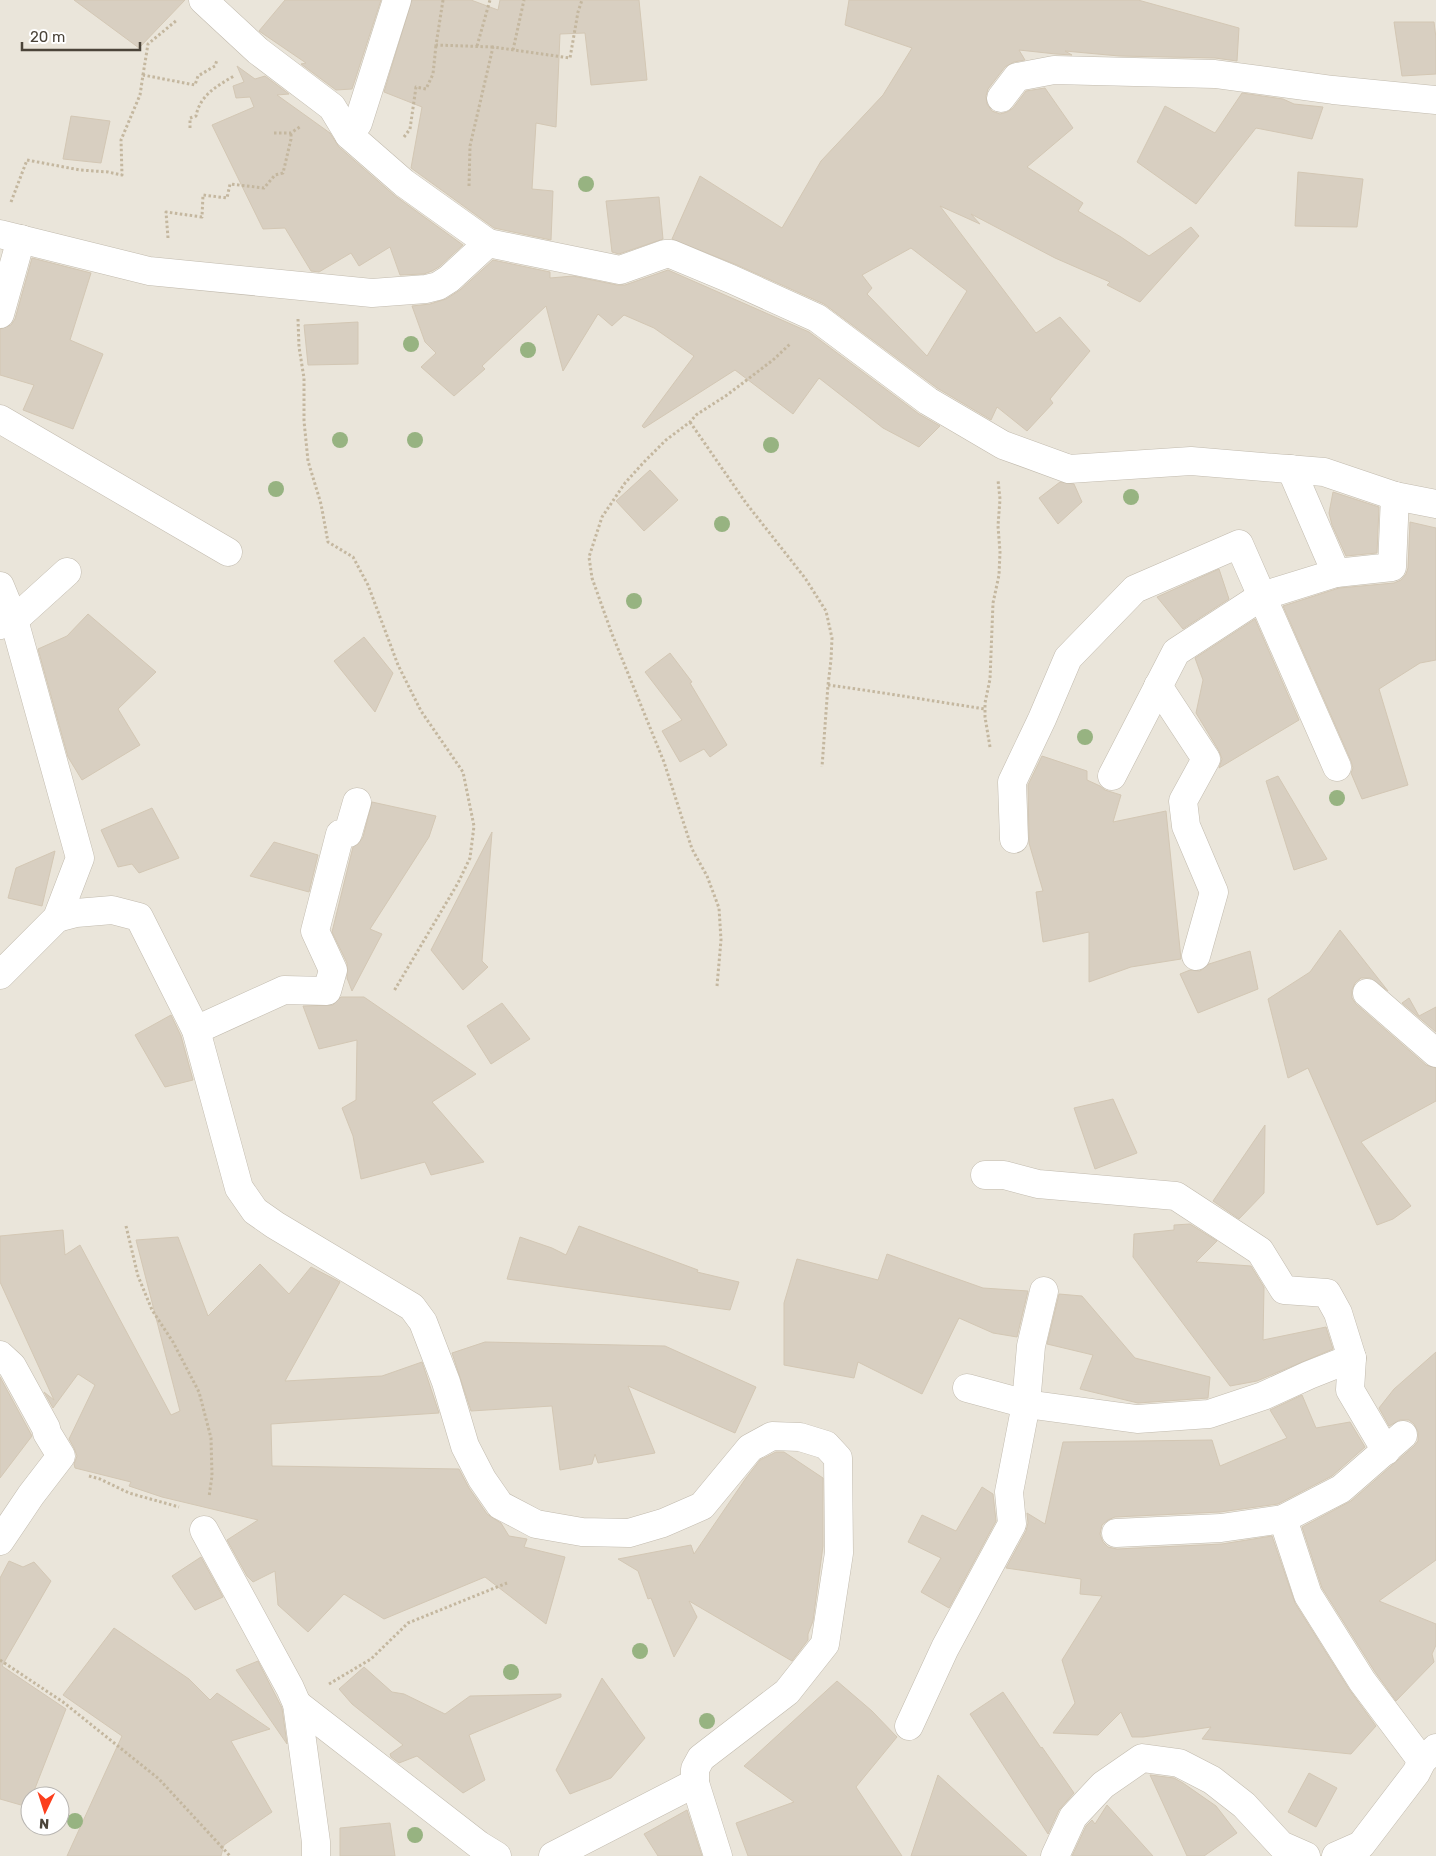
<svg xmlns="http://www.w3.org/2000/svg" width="1436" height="1856" font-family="Rubik,sans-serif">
  <rect width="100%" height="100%" fill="#f6f3ec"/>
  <!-- residential -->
  <path fill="#eae5da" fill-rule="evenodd" d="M 0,0 L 1436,0 L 1436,1856 L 0,1856 ZM 30,1796 L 60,1796 L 60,1826 L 30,1826 Z"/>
  <!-- building -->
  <g fill="#d8cfc1" stroke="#d3c7b4" fill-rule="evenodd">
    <polygon points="74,0 185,0 139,48"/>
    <polygon points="285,0 381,0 352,89 336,90 301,64 306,63 259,31"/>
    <polygon points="412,0 471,0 498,10 500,0 639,0 647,80 591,85 585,33 560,34 556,127 536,123 532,189 553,191 551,240 494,228 411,168 422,107 384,92"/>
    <path d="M 849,0 L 1138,0 L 1239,28 L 1237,61 L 1215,58 L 1119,56 L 1065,51 L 1072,55 L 1056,54 L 1019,50 L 1025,60 L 1014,62 L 1005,67 L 988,89 L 986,96 L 987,104 L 992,111 L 1000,114 L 1007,112 L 1013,108 L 1026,91 L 1045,88 L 1073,128 L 1027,167 L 1083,203 L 1078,211 L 1121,237 L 1149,256 L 1191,227 L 1199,236 L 1140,302 L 1107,285 L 1110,282 L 1055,258 L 971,214 L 980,224 L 940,206 L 1036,333 L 1060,317 L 1090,351 L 1050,399 L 1053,403 L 1027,431 L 997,407 L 991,420 L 937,388 L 824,304 L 737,265 L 672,239 L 700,176 L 782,228 L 821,161 L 883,95 L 912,48 L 845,25 ZM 911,248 L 967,291 L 927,356 L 867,294 L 872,288 L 862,275 Z"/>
    <polygon points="1394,22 1434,22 1436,38 1436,74 1402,76"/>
    <polygon points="237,66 255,79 265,76 289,94 277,95 330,133 339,147 394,195 463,245 439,267 432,271 424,274 400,275 390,247 359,266 351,253 319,272 311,271 285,228 263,229 212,125 254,107 250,97 236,98 233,86 244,82"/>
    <polygon points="1242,93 1283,99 1294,104 1323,107 1312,139 1256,128 1196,204 1137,162 1165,106 1215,133"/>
    <polygon points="71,116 110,121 101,163 63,159"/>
    <polygon points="1298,172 1363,179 1357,227 1295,226"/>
    <polygon points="659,197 663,239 619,254 612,252 606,201"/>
    <polygon points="32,258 91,273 70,340 103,354 73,429 23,410 34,385 0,375 0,329 11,325 15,319"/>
    <polygon points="493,260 550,272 550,278 573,276 617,285 625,285 668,270 809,332 919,414 940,426 919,447 883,428 819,378 793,414 735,370 644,428 642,426 694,356 654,328 624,315 612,326 598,314 563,371 546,306 482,366 485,369 454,396 421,367 436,353 425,342 412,306 430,304 446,299 460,290"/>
    <polygon points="358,322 358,364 308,365 304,325"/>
    <polygon points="650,470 678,500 644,531 616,501"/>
    <polygon points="1060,482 1074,484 1082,502 1058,524 1039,498"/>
    <polygon points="1333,492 1379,507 1377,553 1346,556 1332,525 1329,513"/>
    <polygon points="1410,522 1436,528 1436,660 1420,663 1379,689 1408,785 1362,799 1351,773 1353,768 1351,761 1283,606 1339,588 1394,583 1401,580 1406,574 1408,568"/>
    <polygon points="1219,569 1229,599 1183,629 1157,597"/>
    <polygon points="88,614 156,672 118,709 140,745 82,780 68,757 38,649 67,636"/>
    <polygon points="1255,619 1299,720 1219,768 1222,759 1219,751 1196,713 1203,680 1195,658"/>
    <polygon points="364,637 393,673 375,712 334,661"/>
    <polygon points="670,653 692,682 690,683 727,745 710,757 704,749 680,762 662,731 682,720 645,672"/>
    <polygon points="1042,756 1087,771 1087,780 1100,786 1105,790 1121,795 1113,822 1166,811 1181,959 1131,967 1089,982 1089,932 1043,942 1036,892 1043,891 1029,843 1028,785"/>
    <polygon points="1278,776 1327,859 1294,870 1266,781"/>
    <polygon points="372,802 436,816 429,837 370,929 382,934 352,991 347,978 347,963 332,932 353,847 358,844 363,837"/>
    <polygon points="152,808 179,858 139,873 132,864 118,867 101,830"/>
    <polygon points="492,832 482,961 488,967 463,990 431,950"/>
    <polygon points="274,842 318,855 309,892 250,876"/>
    <polygon points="55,851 42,906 8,898 16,868"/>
    <polygon points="1340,930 1388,991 1370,978 1361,978 1355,983 1352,990 1352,998 1356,1004 1426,1065 1436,1068 1436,1101 1361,1142 1411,1206 1393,1219 1377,1225 1308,1068 1288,1078 1268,999 1310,972"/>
    <polygon points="1250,951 1258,989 1198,1013 1180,974 1190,970 1200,971 1209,964"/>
    <polygon points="341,997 364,997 476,1074 432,1102 484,1162 431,1175 425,1162 361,1179 353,1136 342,1108 356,1100 357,1040 319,1049 303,1006 333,1005"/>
    <polygon points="1409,998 1419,1016 1436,1007 1436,1032 1402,1003"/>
    <polygon points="502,1003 530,1039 491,1064 467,1026"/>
    <polygon points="171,1015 181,1036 193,1080 165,1087 135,1035"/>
    <polygon points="1113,1099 1137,1153 1095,1169 1074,1108"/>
    <polygon points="1265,1125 1264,1193 1239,1219 1213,1201"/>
    <polygon points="1190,1224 1217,1241 1196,1262 1251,1266 1264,1287 1263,1340 1326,1327 1333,1349 1257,1381 1230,1386 1133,1257 1134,1234 1174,1230 1174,1225"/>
    <polygon points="579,1226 698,1270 697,1272 739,1282 730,1310 507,1279 520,1237 552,1248 566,1255"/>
    <polygon points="63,1230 65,1255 80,1245 171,1415 180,1411 136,1240 178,1237 208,1316 260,1264 289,1294 311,1267 340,1282 285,1381 382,1376 422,1362 439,1413 271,1424 272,1466 459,1469 469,1488 487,1514 501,1523 509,1536 527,1539 524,1547 565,1557 546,1624 485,1577 384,1619 344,1594 308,1632 278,1605 275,1571 253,1582 247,1576 227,1540 258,1520 162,1497 129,1486 131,1482 75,1468 74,1464 77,1456 74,1448 69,1439 95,1385 78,1374 53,1408 44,1392 54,1400 0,1282 0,1236"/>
    <polygon points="887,1254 983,1288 1028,1291 1017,1337 993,1333 959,1318 922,1394 858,1362 854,1378 784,1365 784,1303 797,1259 878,1280"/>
    <polygon points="1059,1294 1082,1296 1135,1358 1210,1377 1208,1398 1138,1403 1080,1389 1093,1355 1047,1344"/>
    <polygon points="485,1342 665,1346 756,1387 735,1433 628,1386 655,1453 598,1463 595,1454 592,1464 560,1470 552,1406 471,1411 452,1353"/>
    <polygon points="1436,1352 1436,1560 1379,1601 1436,1624 1436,1645 1432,1654 1434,1662 1396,1701 1375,1672 1322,1588 1302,1527 1351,1501 1414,1446 1418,1441 1418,1432 1414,1424 1409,1420 1400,1420 1389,1426 1379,1408 1394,1389"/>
    <polygon points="0,1377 32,1436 0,1478"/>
    <polygon points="1302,1395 1316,1428 1350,1422 1365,1447 1332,1476 1278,1504 1220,1512 1115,1517 1108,1520 1102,1525 1100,1534 1103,1542 1108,1547 1117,1549 1222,1544 1272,1536 1295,1603 1349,1689 1376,1726 1351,1754 1202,1739 1211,1727 1143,1737 1132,1737 1121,1712 1098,1735 1053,1733 1075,1703 1062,1660 1102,1596 1080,1594 1081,1579 1006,1568 1026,1531 1028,1523 1027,1513 1045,1524 1063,1442 1212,1440 1220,1466 1287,1438 1270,1410"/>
    <polygon points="776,1452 784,1452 823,1478 823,1546 813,1621 808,1634 808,1640 792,1661 689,1601 697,1617 674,1657 651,1598 648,1599 638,1571 618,1559 691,1545 694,1554 746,1478 760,1460"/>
    <polygon points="982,1487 993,1494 996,1521 949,1608 921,1592 941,1558 908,1542 922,1515 956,1531"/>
    <polygon points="201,1557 223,1597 195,1610 172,1576"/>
    <polygon points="9,1561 23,1567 34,1562 51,1581 2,1666 66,1709 32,1796 30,1796 28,1807 0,1799 0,1578"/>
    <polygon points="114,1628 189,1679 210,1700 217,1693 270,1729 231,1741 272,1812 224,1845 221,1856 67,1856 122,1736 63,1695"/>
    <polygon points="258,1661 282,1708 287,1744 236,1670"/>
    <polygon points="364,1667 392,1692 404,1694 445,1714 470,1696 561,1694 561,1697 469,1735 485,1780 463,1793 417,1756 399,1763 391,1757 390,1754 403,1745 352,1704 339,1689"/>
    <polygon points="602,1678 645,1738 611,1778 570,1794 556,1770"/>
    <polygon points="837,1681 872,1711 897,1737 856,1787 902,1856 748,1856 736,1823 794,1802 744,1766"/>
    <polygon points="1003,1692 1041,1748 1042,1747 1074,1793 1059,1810 1048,1834 970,1714"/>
    <polygon points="1309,1773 1337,1788 1316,1827 1288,1812"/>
    <polygon points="938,1775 1027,1856 911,1856"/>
    <polygon points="1150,1775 1174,1778 1183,1783 1216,1806 1237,1833 1204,1856 1187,1856"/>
    <polygon points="1107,1805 1153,1856 1072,1856 1086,1826 1092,1820 1095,1824"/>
    <polygon points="687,1810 702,1856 658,1856 644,1834"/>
    <polygon points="390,1823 395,1856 340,1856 340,1828"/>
  </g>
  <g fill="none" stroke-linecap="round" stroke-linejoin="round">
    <defs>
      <g id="minor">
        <polyline points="203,0 258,51 332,107 349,135 404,183 488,243"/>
        <polyline points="1001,98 1017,77 1054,70 1215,74 1333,90 1436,100"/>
        <polyline points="349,135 358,123 397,0"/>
        <polyline points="0,234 149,271 372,293 426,289 438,286 449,279 488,243 620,270 665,254 671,254 731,279 817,318 928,401 1003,445 1069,469 1191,461 1324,472 1395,496 1436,504"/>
        <polyline points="0,314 21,239"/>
        <polyline points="0,419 228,552"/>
        <polyline points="1291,469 1336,573"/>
        <polyline points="0,586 14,620 80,858 57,918 0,975"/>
        <polyline points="0,625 14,620 67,572"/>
        <polyline points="1158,686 1206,759 1183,801 1186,826 1214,892 1196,956"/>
        <polyline points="1112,776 1176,652 1262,596 1336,573 1392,567 1395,496"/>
        <polyline points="1014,839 1012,782 1042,719 1068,658 1135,589 1239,544 1337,767"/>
        <polyline points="57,918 76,913 112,910 139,917 196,1030 239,1188 255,1211 275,1225 412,1307 423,1322 446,1382 465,1446 482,1479 500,1505 536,1524 582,1532 629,1533 663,1523 702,1506 750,1448 772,1436 800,1437 826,1445 838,1458 839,1553 825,1644 787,1692 701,1758 695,1769 695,1783 718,1856"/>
        <polyline points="1367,993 1436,1053"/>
        <polyline points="196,1030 284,990 327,991 333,970 315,931 340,834 348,833 357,802"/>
        <polyline points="985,1175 1004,1175 1038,1184 1176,1196 1260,1251 1284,1290 1327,1293 1338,1313 1352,1358 1350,1390 1386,1451"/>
        <polyline points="0,1355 12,1366 46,1428 47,1433 61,1456 31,1495 0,1541"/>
        <polyline points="967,1388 1026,1404 1137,1419 1209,1414 1263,1396 1309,1375 1352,1358"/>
        <polyline points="1283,1519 1308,1595 1362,1681 1422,1761"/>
        <polyline points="204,1530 290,1688 297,1704 316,1842 316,1856"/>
        <polyline points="1116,1533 1221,1528 1283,1519 1341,1489 1403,1435"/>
        <polyline points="297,1704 479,1845 497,1856"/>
        <polyline points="909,1726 945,1648 1012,1524 1009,1492 1026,1404 1031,1346 1044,1291"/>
        <polyline points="553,1856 695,1783"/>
        <polyline points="1055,1856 1073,1817 1103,1785 1142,1758 1179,1763 1212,1780 1244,1805 1281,1845 1306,1856"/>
        <polyline points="1336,1856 1361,1845 1416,1773 1422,1761 1436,1748"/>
      </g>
    </defs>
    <!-- minor casing -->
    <use href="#minor" stroke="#c2bbae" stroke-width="29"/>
    <!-- path -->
    <g stroke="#c4b79f" stroke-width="3" stroke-dasharray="2.5 2.5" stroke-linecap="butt">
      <polyline points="443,0 436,45 493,47"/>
      <polyline points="477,46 490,0"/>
      <polyline points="513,50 524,0"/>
      <polyline points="143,75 148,44 177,20"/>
      <path d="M 190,128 L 190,118 L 196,116 C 200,95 217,86 234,76"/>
      <polyline points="274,133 291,133 301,126"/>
      <polyline points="404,137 410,129 416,87 426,89 433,74 436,45"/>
      <polyline points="469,186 470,146 493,47 570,58 578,12 582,0"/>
      <polyline points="11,202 27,160 80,170 108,172 122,175 121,140 140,95 143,75 195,85 198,76 215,66 217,60"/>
      <polyline points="168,238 166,212 202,217 203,195 227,198 230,184 264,188 275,175 283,173 291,139 291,133"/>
      <polyline points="298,319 299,347 304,378 304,421 308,461 321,504 328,542 353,557 368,585 398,665 421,711 463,772 474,826 470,858 458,883 394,991"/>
      <polyline points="690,422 746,503 805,578 826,611 832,638 831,660 828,685 822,767"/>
      <path d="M 828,685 C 880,692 933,701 985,709"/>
      <polyline points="990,747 985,717 985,703 990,679 993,603 999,575 1000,552 998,526 1000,499 998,480"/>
      <polyline points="717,986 721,940 719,908 707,876 692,849 664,762 612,634 592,578 589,557 602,517 625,483 644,462 666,440 690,422 696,415 727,395 773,360 790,344"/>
      <polyline points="126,1226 138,1276 152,1310 173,1342 199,1392 211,1438 212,1476 209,1497"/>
      <polyline points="89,1476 100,1479 129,1493 179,1507"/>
      <polyline points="0,1660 63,1702 159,1779 230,1856"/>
      <polyline points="329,1684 371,1659 408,1623 507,1583"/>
    </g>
    <!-- minor -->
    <use href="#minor" stroke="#fff" stroke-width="28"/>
  </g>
  <!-- trees -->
  <g fill="#97b381">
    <circle cx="586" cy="184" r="8"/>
    <circle cx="411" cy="344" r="8"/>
    <circle cx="528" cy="350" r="8"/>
    <circle cx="340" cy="440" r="8"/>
    <circle cx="415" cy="440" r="8"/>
    <circle cx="771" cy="445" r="8"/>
    <circle cx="276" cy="489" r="8"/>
    <circle cx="1131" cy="497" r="8"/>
    <circle cx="722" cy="524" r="8"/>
    <circle cx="634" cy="601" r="8"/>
    <circle cx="1085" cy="737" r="8"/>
    <circle cx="1337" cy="798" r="8"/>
    <circle cx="640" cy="1651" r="8"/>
    <circle cx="511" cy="1672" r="8"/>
    <circle cx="707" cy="1721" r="8"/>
    <circle cx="75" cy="1821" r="8"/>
    <circle cx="415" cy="1835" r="8"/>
  </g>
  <!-- north arrow -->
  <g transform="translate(45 1811) rotate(184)"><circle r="24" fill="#ffffff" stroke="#b7b4b0"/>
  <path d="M0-4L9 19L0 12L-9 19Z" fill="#fc3f1d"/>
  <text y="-8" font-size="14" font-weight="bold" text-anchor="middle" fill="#4b4439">N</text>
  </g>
  <!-- scale -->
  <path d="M22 42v8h118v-8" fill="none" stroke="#4b4439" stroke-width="2.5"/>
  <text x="30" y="42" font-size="15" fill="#4b4439" stroke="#ffffff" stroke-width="4" paint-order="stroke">20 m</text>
</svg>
